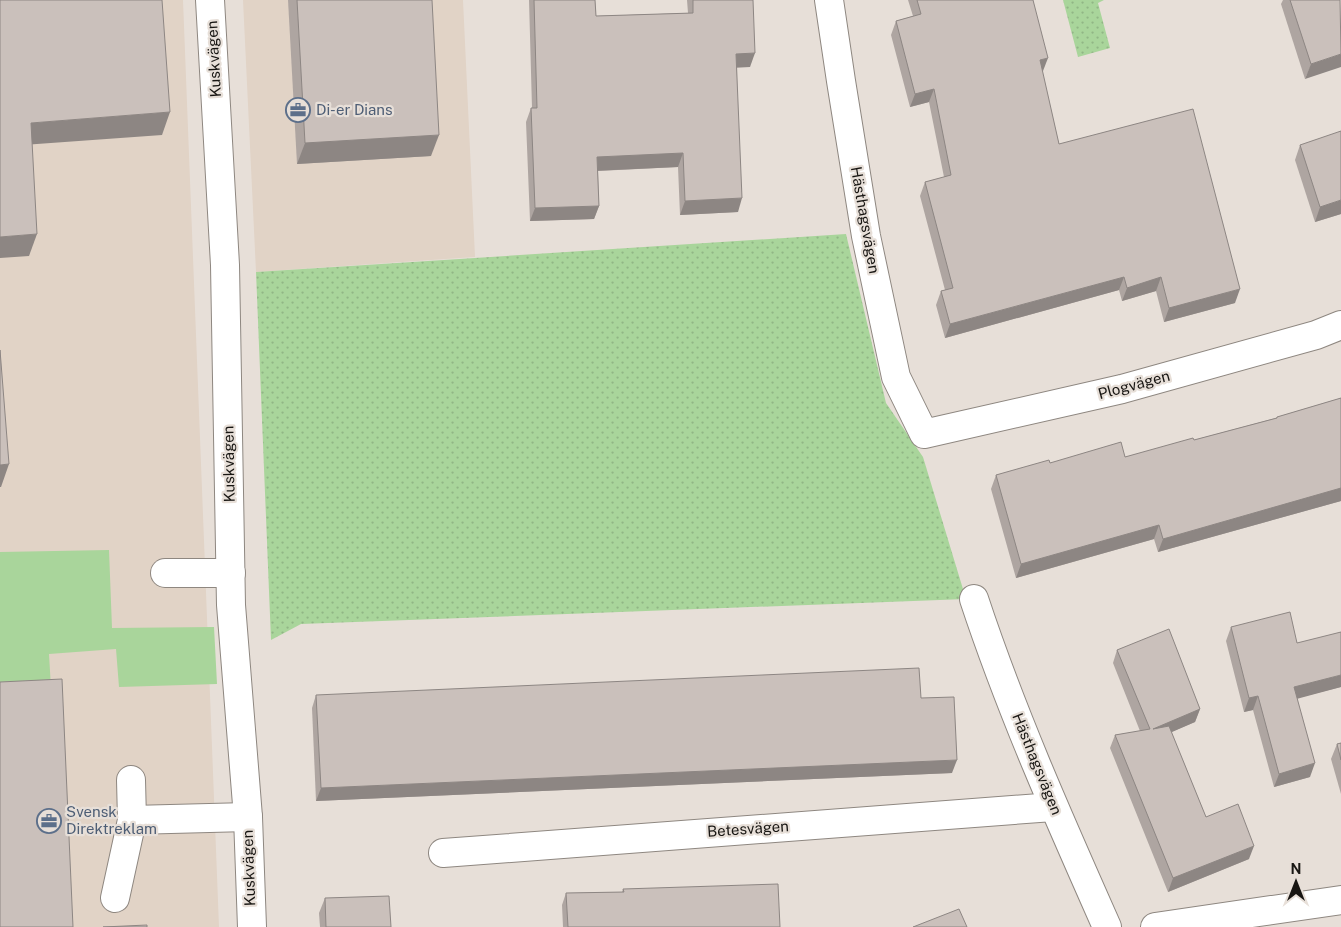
<svg xmlns="http://www.w3.org/2000/svg" width="1341" height="927" font-family="'Public Sans',sans-serif">
  <defs>
    <pattern id="park-dots" width="8" height="8" patternUnits="userSpaceOnUse" patternTransform="scale(1.25)"><rect width="8" height="8" fill="#a9d59b"/><path d="M2 2h.1M6 6h.1" fill="none" stroke="#91b685" stroke-width="1.8" stroke-linecap="round"/></pattern>
  </defs>
  <rect width="100%" height="100%" fill="#e7dfd8"/>
  <!-- built -->
  <g fill="#e1d3c6">
    <polygon points="0,0 183,0 219,927 0,927"/>
    <polygon points="243,0 463,0 475,257 256,272"/>
  </g>
  <!-- green -->
  <polygon fill="#a9d59b" points="109,550 112,628 214,627 217,684 119,687 116,649 49,654 52,705 0,707 0,552"/>
  <!-- park -->
  <g fill="url(#park-dots)">
    <polygon points="1063,0 1104,0 1098,3 1110,48 1078,57"/>
    <polygon points="846,234 886,403 923,457 966,599 301,624 271,640 256,272"/>
  </g>
  <g fill="none" stroke-linecap="round" stroke-linejoin="round">
    <defs>
      <g id="minor">
        <polyline points="210,0 225,265 231,605 248,817 252,927"/>
        <polyline points="829,0 841,81 866,236 896,377 924,434 1122,389 1316,335 1341,325"/>
        <polyline points="165,573 231,573"/>
        <path d="M 974,599 C 1011,711 1059,819 1107,927"/>
        <polyline points="131,780 132,820"/>
        <polyline points="443,853 1053,807"/>
        <polyline points="115,898 132,820 248,817"/>
        <polyline points="1155,927 1341,900"/>
      </g>
    </defs>
    <!-- minor casing -->
    <use href="#minor" stroke="#8e8780" stroke-width="30"/>
    <!-- minor -->
    <use href="#minor" stroke="#fff" stroke-width="28"/>
  </g>
  <!-- wall -->
  <g fill="#aea5a1">
    <polygon points="288,0 432,0 431,156 297,164"/>
    <polygon points="529,0 595,0 596,16 688,13 687,0 753,0 750,67 737,67 738,212 680,215 678,167 598,171 599,206 594,219 530,221 526,122 531,108 532,108"/>
    <polygon points="908,0 1033,0 1043,71 1042,72 1059,144 1235,303 1164,322 1156,291 1122,301 1119,290 945,338 936,305 941,291 945,290 920,196 925,182 944,177 929,102 910,107 891,35 896,21 913,16"/>
    <polygon points="1283,0 1340,0 1305,79 1281,4"/>
    <polygon points="1300,145 1341,214 1315,222 1295,160"/>
    <polygon points="1341,398 1341,501 1158,552 1154,539 1016,578 991,489 996,475 1050,463 1125,457 1194,440 1276,418 1277,417"/>
    <polygon points="1231,627 1297,643 1341,687 1297,698 1310,777 1274,787 1253,710 1244,712 1226,641"/>
    <polygon points="1117,650 1200,709 1195,722 1171,732 1206,817 1249,859 1168,892 1110,748 1115,735 1140,731 1113,663"/>
    <polygon points="316,695 921,698 952,773 316,801 312,708"/>
    <polygon points="1341,743 1341,794 1331,759 1337,744"/>
    <polygon points="623,889 780,927 563,927 562,905 566,893 622,892"/>
    <polygon points="325,898 391,927 320,927 319,913"/>
  </g>
  <!-- shaded-wall -->
  <g fill="#8d8683">
    <polygon points="755,53 750,67 731,68 736,54"/>
    <polygon points="1341,54 1341,67 1305,79 1311,64"/>
    <polygon points="1048,58 1043,71 1035,74 1040,60"/>
    <polygon points="934,89 929,102 910,107 915,94"/>
    <polygon points="170,112 162,135 23,145 31,123"/>
    <polygon points="439,135 431,156 297,164 305,143"/>
    <polygon points="683,153 678,167 592,171 597,157"/>
    <polygon points="742,198 738,212 680,215 685,201"/>
    <polygon points="1341,200 1341,214 1315,222 1320,207"/>
    <polygon points="599,206 594,219 530,221 535,208"/>
    <polygon points="37,234 29,256 0,258 0,237"/>
    <polygon points="1124,277 1119,290 945,338 950,324"/>
    <polygon points="1161,277 1156,291 1122,301 1127,288"/>
    <polygon points="1240,289 1235,303 1164,322 1169,308"/>
    <polygon points="9,464 1,487 0,487 0,465"/>
    <polygon points="1341,488 1341,501 1158,552 1163,539"/>
    <polygon points="1159,525 1154,539 1016,578 1021,564"/>
    <polygon points="1341,675 1341,687 1289,701 1294,687"/>
    <polygon points="1258,696 1253,710 1244,712 1249,698"/>
    <polygon points="1200,709 1195,722 1149,742 1153,729"/>
    <polygon points="957,760 952,773 316,801 321,788"/>
    <polygon points="1315,763 1310,777 1274,787 1279,774"/>
    <polygon points="1254,846 1249,859 1168,892 1173,878"/>
  </g>
  <!-- building -->
  <g fill="#cac0bb" stroke="#8d8683">
    <polygon points="0,0 162,0 170,112 31,123 37,234 0,237"/>
    <polygon points="297,0 432,0 439,135 305,143"/>
    <polygon points="534,0 595,0 596,16 693,13 693,0 753,0 755,53 736,54 742,198 685,201 683,153 597,157 599,206 535,208 531,108 537,108"/>
    <polygon points="917,0 1033,0 1048,58 1040,60 1059,144 1193,109 1240,289 1169,308 1161,277 1127,288 1124,277 950,324 941,291 953,288 925,182 951,175 934,89 915,94 896,21 921,14"/>
    <polygon points="1290,0 1340,0 1341,54 1311,64"/>
    <polygon points="1341,131 1341,200 1320,207 1300,145"/>
    <polygon points="0,350 9,464 0,465"/>
    <polygon points="1341,398 1341,488 1163,539 1159,525 1021,564 996,475 1049,460 1050,463 1121,442 1125,457 1193,438 1194,440 1277,418 1277,417"/>
    <polygon points="1290,612 1297,643 1341,632 1341,675 1294,687 1315,763 1279,774 1258,696 1249,698 1231,627"/>
    <polygon points="1169,629 1200,709 1153,729 1169,726 1206,817 1238,804 1254,846 1173,878 1115,735 1150,729 1117,650"/>
    <polygon points="919,668 921,698 954,697 957,760 321,788 316,695"/>
    <polygon points="62,679 73,927 0,927 0,682"/>
    <polygon points="1341,743 1341,760 1337,744"/>
    <polygon points="778,884 780,927 568,927 566,893 624,892 623,889"/>
    <polygon points="389,896 391,927 326,927 325,898"/>
    <polygon points="959,909 967,927 913,927"/>
    <polygon points="147,925 147,927 103,927"/>
  </g>
  <!-- icons -->
  <defs>
    <symbol id="office-ring" viewBox="-11 -11 22 22"><circle r="9.5" fill="#e7dfd8" stroke="#5c6f8a" stroke-width="1.5"/><path d="M-6-3h4V-5.5h4V-3h4V5H-6ZM-1-4.5V-3h2v-1.5ZM-6 0V1H6V0Z" fill="#5c6f8a"/></symbol>
  </defs>
  <g fill-rule="evenodd">
    <use href="#office-ring" x="284" y="96" width="28" height="28"/>
    <use href="#office-ring" x="35" y="807" width="28" height="28"/>
  </g>
  <g text-anchor="middle" stroke-width="4.5" stroke-linejoin="round" paint-order="stroke">
    <!-- street labels -->
    <g font-size="15" fill="#181613" stroke="#e7dfd8">
      <text transform="translate(214 59) rotate(-93)" y="5">Kuskvägen</text>
      <text transform="translate(865 220) rotate(80)" y="5">Hästhagsvägen</text>
      <text transform="translate(1134 385) rotate(-15)" y="5">Plogvägen</text>
      <text transform="translate(229 464) rotate(-91)" y="5">Kuskvägen</text>
      <text transform="translate(1037 764) rotate(68)" y="5">Hästhagsvägen</text>
      <text transform="translate(748 829) rotate(-4)" y="5">Betesvägen</text>
      <text transform="translate(249 868) rotate(-92)" y="5">Kuskvägen</text>
    </g>
    <!-- service labels -->
    <g font-size="15" fill="#4e5e75" stroke="#e7dfd8" text-anchor="start">
      <text x="316" y="115">Di-er Dians</text>
      <text x="66" y="817">Svensk<tspan x="66" dy="17">Direktreklam</tspan></text>
    </g>
  </g>
  <!-- north arrow -->
  <g transform="translate(1296 882)" stroke="#e7dfd8" stroke-width="4" paint-order="stroke">
  <path d="M0-4L9 19L0 12L-9 19Z" fill="#181613"/>
  <text y="-8" font-size="14" font-weight="bold" text-anchor="middle" fill="#181613">N</text>
  </g>
</svg>
